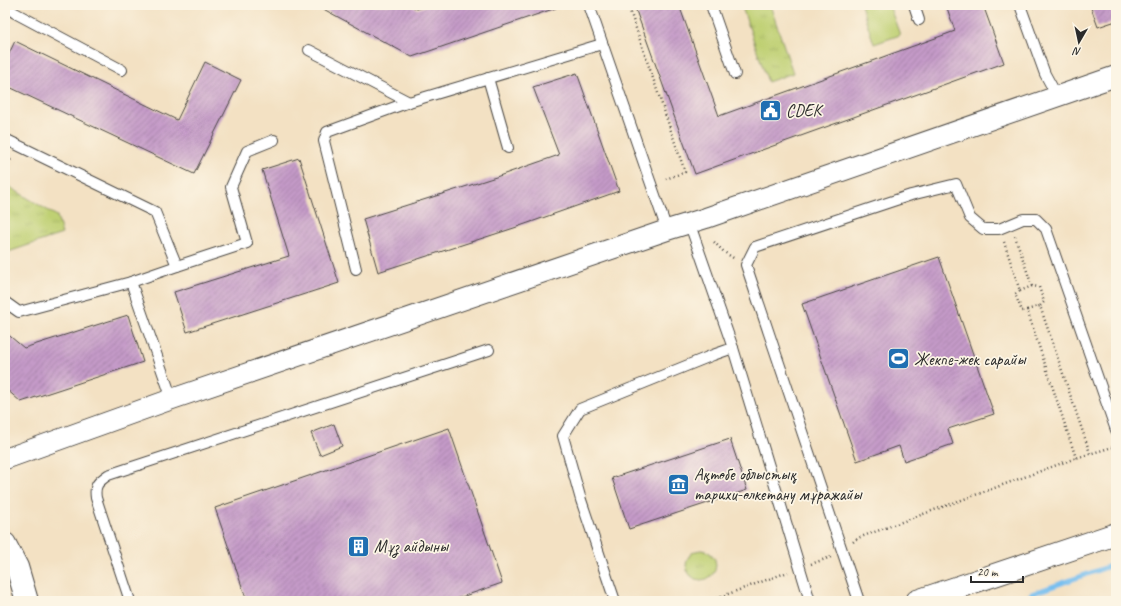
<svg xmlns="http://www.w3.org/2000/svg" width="1121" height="606" font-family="Caveat,sans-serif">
  <defs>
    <pattern id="grass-tufts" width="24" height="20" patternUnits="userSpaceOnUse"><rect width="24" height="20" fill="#bfd073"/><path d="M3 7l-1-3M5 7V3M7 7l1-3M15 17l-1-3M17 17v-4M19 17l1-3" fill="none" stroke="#a4b364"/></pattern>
    <pattern id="building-hatch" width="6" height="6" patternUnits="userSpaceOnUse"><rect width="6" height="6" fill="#c49ac8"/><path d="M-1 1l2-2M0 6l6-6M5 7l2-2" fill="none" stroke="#9f7ea3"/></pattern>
  </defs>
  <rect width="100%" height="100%" fill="#fcf5e5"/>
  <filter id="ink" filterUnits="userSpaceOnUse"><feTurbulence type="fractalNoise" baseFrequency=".025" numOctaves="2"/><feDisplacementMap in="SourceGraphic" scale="8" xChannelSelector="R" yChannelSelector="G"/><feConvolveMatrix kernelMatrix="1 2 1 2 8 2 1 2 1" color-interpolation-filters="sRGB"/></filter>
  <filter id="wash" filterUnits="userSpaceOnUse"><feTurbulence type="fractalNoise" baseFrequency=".012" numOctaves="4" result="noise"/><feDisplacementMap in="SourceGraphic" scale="16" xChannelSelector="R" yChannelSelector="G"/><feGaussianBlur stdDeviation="0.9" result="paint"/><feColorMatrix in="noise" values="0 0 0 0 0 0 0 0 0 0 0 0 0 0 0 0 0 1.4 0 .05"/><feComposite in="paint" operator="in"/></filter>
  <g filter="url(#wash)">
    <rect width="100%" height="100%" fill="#f3e1c3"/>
    <!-- grass -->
    <g fill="url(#grass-tufts)" stroke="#757e4f">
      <polygon points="749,5 770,5 793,73 768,82 742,7"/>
      <polygon points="8,186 57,216 62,234 5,253 5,190"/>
      <circle cx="701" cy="565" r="15"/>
    </g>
    <!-- garden -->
    <polygon fill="#bfd073" stroke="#757e4f" points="861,5 889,5 900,35 874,44"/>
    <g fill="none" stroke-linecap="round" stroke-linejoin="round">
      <!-- stream -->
      <polyline stroke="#78bfef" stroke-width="5" points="1031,594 1110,566"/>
    </g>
    <g id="blocks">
      <!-- building -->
      <g fill="url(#building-hatch)">
        <polygon points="316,5 410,5 417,9 428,5 555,5 556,8 412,57"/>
        <polygon points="634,5 679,5 719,116 955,31 946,5 983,5 1004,63 695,174"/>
        <polygon points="1090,5 1116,5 1116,21 1098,27"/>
        <polygon points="15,41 177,120 205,62 241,80 194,174 5,85 5,62"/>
        <polygon points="577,73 619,191 514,228 378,272 363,219 496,177 559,155 533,87"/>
        <polygon points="299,158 339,283 187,332 174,292 289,256 262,170"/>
        <polygon points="939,257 994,414 948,429 953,444 904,461 899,446 857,461 802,304"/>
        <polygon points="128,315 143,362 21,402 5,388 5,332 24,348"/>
        <polygon points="334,424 342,446 320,455 311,433"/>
        <polygon points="449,428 502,583 450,601 247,601 215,508"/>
        <polygon points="730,439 747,490 629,529 612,478"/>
      </g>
    </g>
  </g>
  <g filter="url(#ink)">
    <use href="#blocks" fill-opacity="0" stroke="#494642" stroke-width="1"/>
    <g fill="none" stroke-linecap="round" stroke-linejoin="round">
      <defs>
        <g id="service">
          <polyline points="589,5 667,230"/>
          <polyline points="711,5 735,74"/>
          <polyline points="914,5 919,20"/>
          <polyline points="1020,5 1045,74 1057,96"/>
          <polyline points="5,6 15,13 122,70"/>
          <polyline points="309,50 409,102"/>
          <polyline points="488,78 508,148"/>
          <polyline points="5,139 155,212 177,266 131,282 19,312 5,302"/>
          <polyline points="689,222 733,348"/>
          <polyline points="177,266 247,243 231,187 247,151 274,140"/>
          <polyline points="356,269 324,141 327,132 409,102 602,44"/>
          <polyline points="131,282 172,399"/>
          <path d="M 130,601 L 96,498 C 94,485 98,482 108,475 L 489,350"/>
          <polyline points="615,601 581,500 563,436 580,409 713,355 733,348 810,601"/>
          <polyline points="859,601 746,265 755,247 911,195 956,184 970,218 983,229 999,229 1023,219 1036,219 1046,229 1116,430"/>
        </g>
        <polyline id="minor" points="5,459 172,399 667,230 706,218 1116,76"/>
        <g id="tertiary">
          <polyline points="5,544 17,567 27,601"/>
          <polyline points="917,601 1116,534"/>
        </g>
      </defs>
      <!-- service casing -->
      <use href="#service" stroke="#494642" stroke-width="12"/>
      <!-- minor casing -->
      <use href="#minor" stroke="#494642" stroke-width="22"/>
      <!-- tertiary casing -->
      <use href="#tertiary" stroke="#494642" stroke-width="24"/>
      <!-- path -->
      <g stroke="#494642" stroke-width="2.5" stroke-dasharray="1 3" stroke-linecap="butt">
        <polyline points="628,5 685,172 663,180"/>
        <polyline points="5,166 12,158"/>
        <polyline points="1015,236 1032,286 1039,287 1044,302 1040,306 1090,453"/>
        <polyline points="714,242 724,252 735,259"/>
        <polyline points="1004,242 1020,291 1015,294 1022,311 1027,310 1076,458"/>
        <polyline points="1020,291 1032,286"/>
        <polyline points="1027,310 1040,306"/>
        <polyline points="853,542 858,538 1076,458 1116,446"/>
        <polyline points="811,564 831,557"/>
        <polyline points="709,601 788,572"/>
      </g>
      <!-- service -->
      <use href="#service" stroke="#fff" stroke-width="10"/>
      <!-- minor -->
      <use href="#minor" stroke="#fff" stroke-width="20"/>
      <!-- tertiary -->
      <use href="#tertiary" stroke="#fff" stroke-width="22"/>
    </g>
  </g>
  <!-- icons -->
  <defs>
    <symbol id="civic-square" viewBox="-11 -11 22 22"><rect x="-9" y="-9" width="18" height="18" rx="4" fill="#1f6fb2" stroke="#fcf5e5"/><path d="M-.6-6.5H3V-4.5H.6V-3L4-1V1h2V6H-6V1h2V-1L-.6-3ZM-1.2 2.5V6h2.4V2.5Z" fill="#fff"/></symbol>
    <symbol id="stadium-square" viewBox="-11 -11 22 22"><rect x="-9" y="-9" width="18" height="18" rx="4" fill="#1f6fb2" stroke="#fcf5e5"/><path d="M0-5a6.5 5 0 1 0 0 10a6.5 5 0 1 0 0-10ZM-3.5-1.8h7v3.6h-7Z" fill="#fff"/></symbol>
    <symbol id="museum-square" viewBox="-11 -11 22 22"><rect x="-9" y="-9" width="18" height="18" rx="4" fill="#1f6fb2" stroke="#fcf5e5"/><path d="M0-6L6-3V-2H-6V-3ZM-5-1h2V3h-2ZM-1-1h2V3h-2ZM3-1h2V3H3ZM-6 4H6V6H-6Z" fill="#fff"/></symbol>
    <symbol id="building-square" viewBox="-11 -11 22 22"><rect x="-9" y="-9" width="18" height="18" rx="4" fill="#1f6fb2" stroke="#fcf5e5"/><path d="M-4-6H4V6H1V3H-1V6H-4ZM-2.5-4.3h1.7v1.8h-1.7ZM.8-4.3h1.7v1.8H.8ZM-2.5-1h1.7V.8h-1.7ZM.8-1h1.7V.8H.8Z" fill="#fff"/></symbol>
  </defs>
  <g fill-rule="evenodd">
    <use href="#civic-square" x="758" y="98" width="25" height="25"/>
    <use href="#stadium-square" x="886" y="346" width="25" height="25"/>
    <use href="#museum-square" x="666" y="472" width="25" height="25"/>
    <use href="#building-square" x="346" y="534" width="25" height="25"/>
  </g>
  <g text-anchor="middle" stroke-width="3.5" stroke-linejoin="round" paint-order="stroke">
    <!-- poi labels -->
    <g font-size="17" fill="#2b2b2b" stroke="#fcf5e5" text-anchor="start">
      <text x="786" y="116">CDEK</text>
      <text x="914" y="365">Жекпе-жек сарайы</text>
      <text x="694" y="480">Ақтөбе облыстық<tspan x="694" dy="20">тарихи-өлкетану мұражайы</tspan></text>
      <text x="374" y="552">Мұз айдыны</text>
    </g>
  </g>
  <!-- margin -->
  <rect width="1121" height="606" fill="none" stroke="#fcf5e5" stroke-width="20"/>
  <!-- north arrow -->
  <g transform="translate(1079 42) rotate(189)" stroke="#fcf5e5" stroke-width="3" paint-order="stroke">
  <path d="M0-3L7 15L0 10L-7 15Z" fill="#2b2b2b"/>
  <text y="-6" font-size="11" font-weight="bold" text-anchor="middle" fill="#2b2b2b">N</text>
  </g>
  <!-- scale -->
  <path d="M971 576v6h52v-6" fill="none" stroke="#2b2b2b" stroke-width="2"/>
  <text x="977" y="576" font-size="12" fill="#2b2b2b" stroke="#fcf5e5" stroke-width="3" paint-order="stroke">20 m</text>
</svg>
